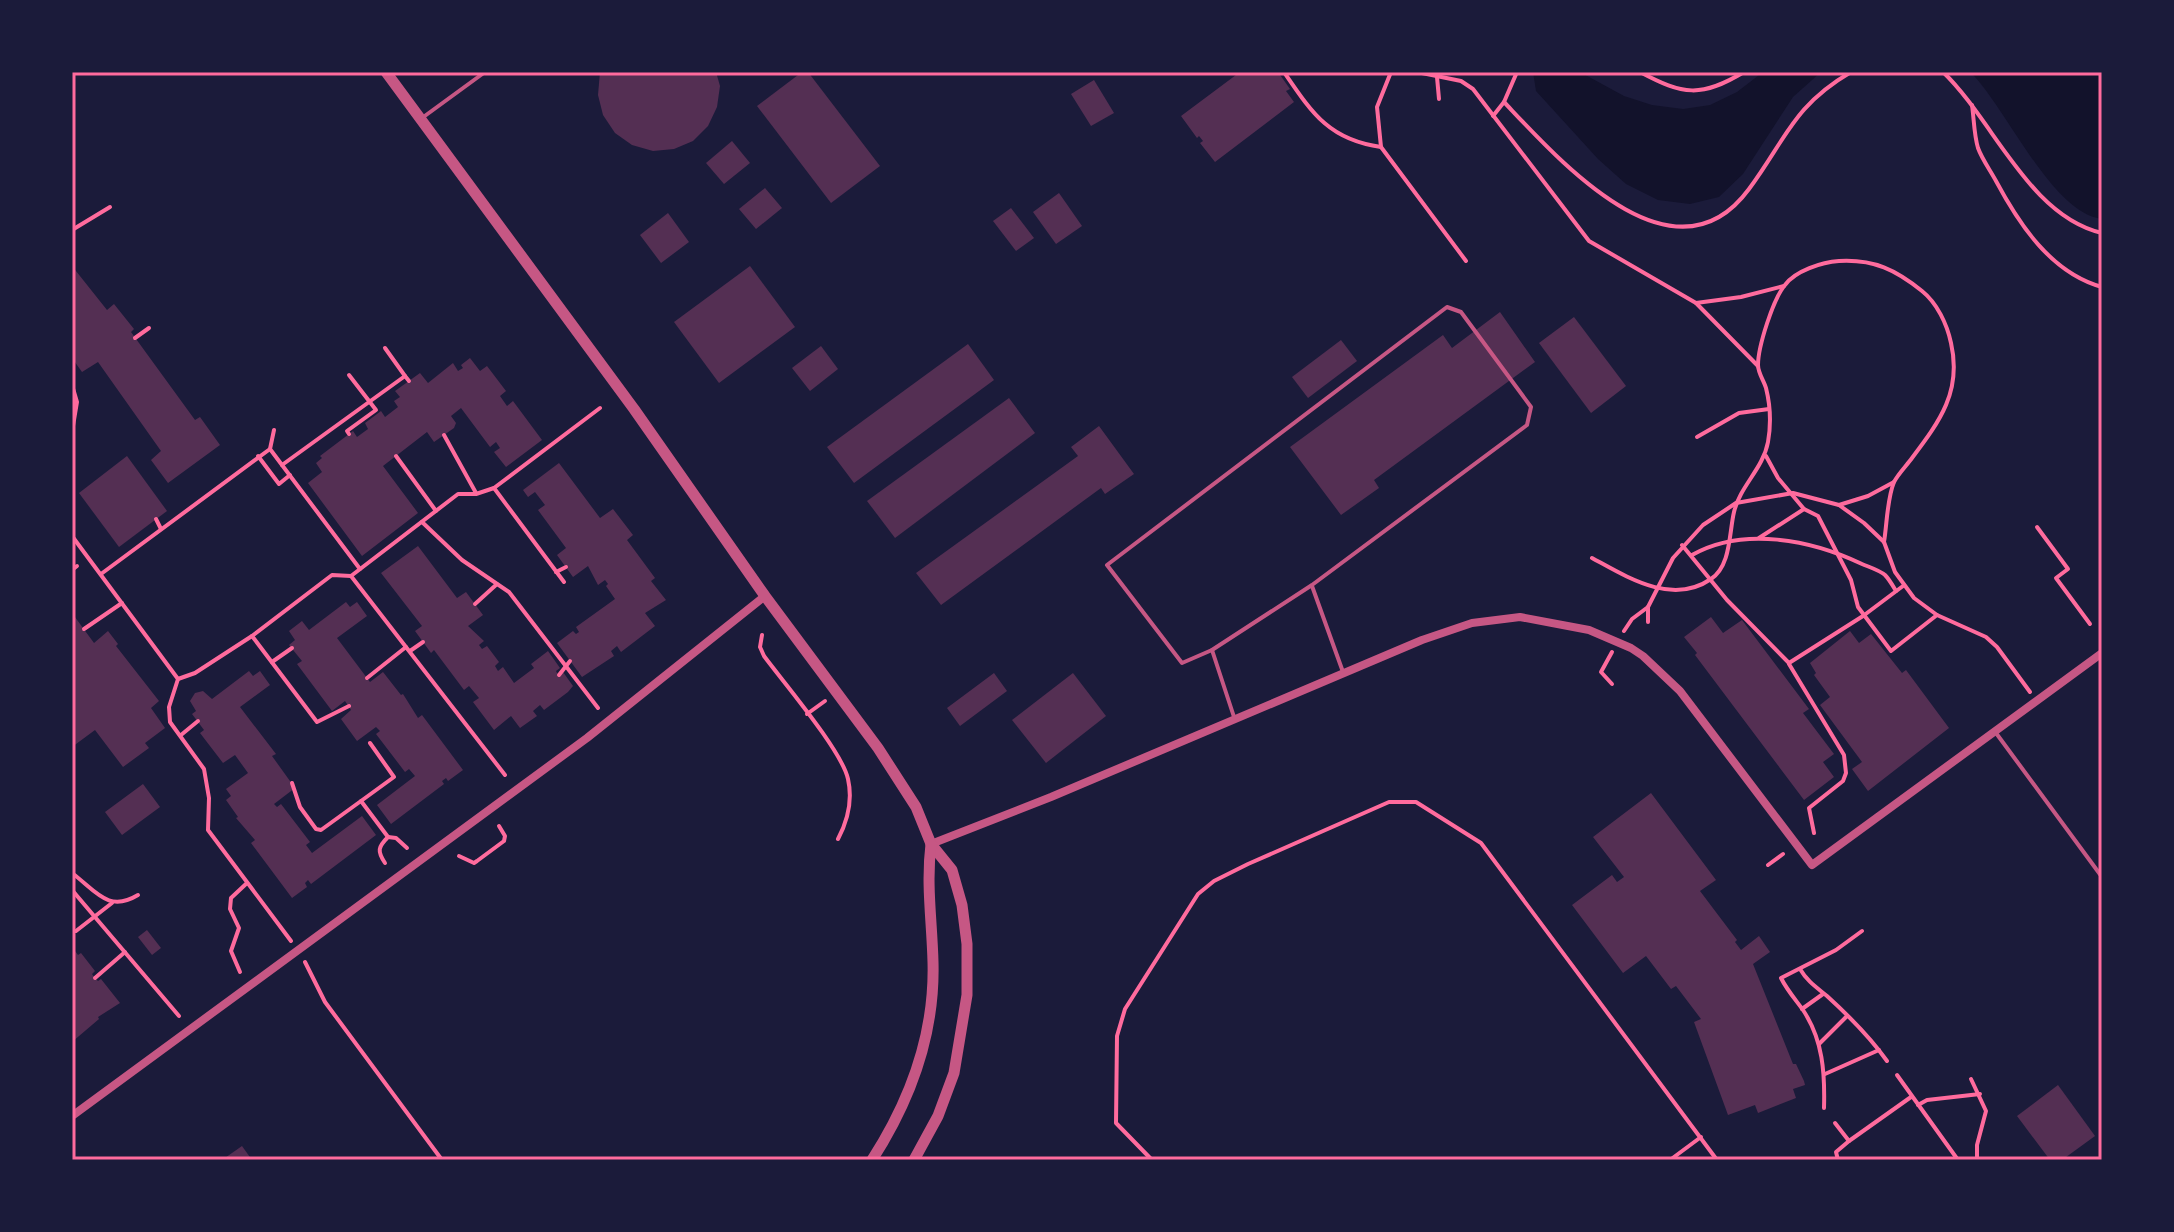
<svg xmlns="http://www.w3.org/2000/svg" width="2174" height="1232" font-family="'Source Serif 4',serif">
  <rect width="100%" height="100%" fill="#1b1b3a"/>
  <!-- water -->
  <g fill="#12122b">
    <polygon points="1533,72 1580,72 1624,96 1652,105 1683,109 1710,105 1737,92 1763,72 1821,72 1793,97 1743,174 1719,197 1690,204 1658,200 1626,184 1598,159 1536,91"/>
    <path d="M 1970,72 L 2102,72 L 2102,219 C 2051,213 2006,106 1970,72 Z"/>
  </g>
  <!-- building -->
  <g fill="#542f53">
    <polygon points="600,72 716,72 720,86 717,107 708,126 693,141 674,149 653,151 632,145 615,133 603,115 598,95"/>
    <polygon points="802,72 808,72 880,166 831,203 757,106"/>
    <polygon points="1240,72 1278,72 1290,89 1286,91 1294,102 1215,162 1200,143 1203,141 1199,136 1197,138 1181,116"/>
    <polygon points="1094,80 1114,113 1091,126 1071,94"/>
    <polygon points="732,141 750,163 724,184 706,163"/>
    <polygon points="765,188 782,208 756,229 739,209"/>
    <polygon points="1059,193 1082,226 1056,244 1033,212"/>
    <polygon points="1011,208 1034,238 1016,251 993,221"/>
    <polygon points="668,213 689,242 661,263 640,235"/>
    <polygon points="72,266 107,310 114,304 134,329 131,332 195,420 200,417 220,445 168,483 151,460 161,451 98,362 82,372 72,358"/>
    <polygon points="750,266 795,327 719,383 674,322"/>
    <polygon points="1500,312 1535,362 1374,480 1379,488 1341,515 1290,447 1443,335 1452,348"/>
    <polygon points="1574,317 1626,386 1591,413 1539,343"/>
    <polygon points="1341,340 1357,361 1308,398 1292,377"/>
    <polygon points="968,344 994,380 854,483 827,447"/>
    <polygon points="821,346 838,369 810,391 792,368"/>
    <polygon points="470,358 480,371 487,366 506,391 500,396 507,406 513,401 542,440 506,467 494,452 500,448 496,442 490,447 461,408 451,416 456,423 454,428 434,442 427,432 383,466 418,513 362,556 308,483 322,472 316,463 322,458 320,456 353,431 357,437 368,429 365,423 381,411 385,417 398,407 394,401 400,397 395,391 420,373 428,383 453,363 458,371 463,368 461,365"/>
    <polygon points="1009,398 1035,433 895,538 867,501"/>
    <polygon points="1099,426 1134,474 1105,494 1101,488 941,605 916,573 1078,456 1071,447"/>
    <polygon points="127,456 167,511 119,547 79,493"/>
    <polygon points="559,463 600,518 613,509 633,535 627,540 655,578 651,581 666,600 645,613 655,626 621,652 617,646 611,651 614,656 582,677 557,643 573,631 576,634 579,632 576,627 615,599 606,586 608,584 605,580 598,585 588,566 573,577 557,555 566,548 538,510 545,505 535,492 528,497 523,490"/>
    <polygon points="418,546 457,598 466,592 483,615 468,626 484,641 479,645 482,649 487,646 499,662 495,666 498,671 503,667 514,683 534,668 531,664 548,651 560,668 556,671 557,673 559,675 563,672 573,686 568,692 544,710 540,705 533,711 537,716 520,728 511,716 494,730 473,702 479,698 469,686 464,690 434,650 431,653 415,631 422,626 381,573"/>
    <polygon points="346,602 350,607 357,602 367,616 337,638 370,682 383,672 401,695 403,694 418,718 422,715 463,770 448,781 446,778 442,781 444,784 391,824 377,805 415,776 409,769 405,772 376,734 380,731 376,727 357,741 341,719 351,710 345,701 332,711 297,664 302,661 289,645 295,640 289,631 302,621 309,630"/>
    <polygon points="72,613 94,643 108,631 118,644 116,646 159,701 151,708 165,728 145,743 149,748 123,767 95,730 72,747"/>
    <polygon points="1711,617 1723,633 1742,620 1809,709 1803,713 1834,754 1823,762 1834,777 1804,800 1695,655 1697,653 1684,637"/>
    <polygon points="1850,631 1859,643 1871,634 1902,673 1906,670 1949,728 1868,791 1852,769 1862,762 1820,705 1830,697 1814,675 1816,673 1810,663"/>
    <polygon points="249,671 253,676 260,671 270,685 240,707 276,754 272,756 295,788 274,804 277,807 281,804 310,842 306,845 312,853 362,816 376,835 311,884 308,880 305,883 307,887 292,898 251,843 255,840 236,818 238,817 226,800 231,796 226,789 248,773 235,755 223,763 200,733 204,730 192,714 196,711 190,701 195,693 203,691 212,699"/>
    <polygon points="994,673 1007,691 960,726 947,708"/>
    <polygon points="1073,673 1106,716 1046,763 1012,720"/>
    <polygon points="143,784 160,807 122,835 105,812"/>
    <polygon points="1651,793 1716,880 1700,891 1737,940 1735,942 1741,950 1759,936 1770,952 1753,964 1793,1064 1796,1064 1804,1081 1805,1085 1793,1089 1796,1098 1758,1113 1755,1105 1728,1115 1694,1022 1701,1019 1676,986 1671,989 1646,956 1623,973 1572,905 1612,875 1617,882 1624,877 1593,837"/>
    <polygon points="147,930 161,948 152,955 138,937"/>
    <polygon points="72,947 78,955 81,953 95,971 92,974 95,978 98,981 101,979 120,1003 98,1017 99,1019 72,1042"/>
    <polygon points="2058,1085 2095,1136 2062,1160 2050,1160 2017,1116"/>
    <polygon points="242,1146 252,1160 222,1160"/>
  </g>
  <g fill="none" stroke-linecap="round" stroke-linejoin="round">
    <!-- path -->
    <g stroke="#ff6b9d" stroke-width="4">
      <path d="M 1284,72 C 1312,113 1329,140 1381,147"/>
      <polyline points="1391,72 1377,107 1381,147 1466,261"/>
      <polyline points="1417,72 1461,81 1473,89 1589,241 1696,303 1758,366"/>
      <path d="M 1640,72 C 1683,95 1701,98 1744,72"/>
      <path d="M 1943,72 C 1994,121 2029,216 2102,233"/>
      <polyline points="1437,77 1439,99"/>
      <path d="M 1504,102 C 1559,160 1674,291 1749,189 C 1786,139 1793,106 1851,72"/>
      <path d="M 1972,105 C 1974,119 1974,135 1978,148 C 1982,159 1990,170 1996,181 C 2019,224 2051,273 2102,287"/>
      <polyline points="1493,116 1504,102 1517,72"/>
      <polyline points="72,230 110,207"/>
      <polyline points="1696,303 1741,297 1784,286"/>
      <polyline points="135,338 149,328"/>
      <polyline points="385,348 405,376"/>
      <polyline points="349,375 376,410 347,431 349,434"/>
      <polyline points="72,385 77,402 72,432"/>
      <polyline points="274,430 270,449 360,569"/>
      <polyline points="444,435 476,493"/>
      <polyline points="1697,437 1739,413 1769,409"/>
      <polyline points="258,456 279,484 290,475"/>
      <polyline points="396,456 436,511"/>
      <polyline points="1766,456 1778,478 1804,509 1818,516 1851,580 1858,607 1891,651 1937,615"/>
      <polyline points="282,465 405,376 409,381"/>
      <polyline points="494,488 564,582"/>
      <polyline points="1839,505 1868,496 1894,482"/>
      <polyline points="156,519 161,529"/>
      <polyline points="422,522 462,560 509,592 598,708"/>
      <polyline points="2037,527 2068,569 2056,578 2090,624"/>
      <polyline points="72,536 178,679 169,707 170,722 204,769 209,798 208,830 291,941"/>
      <polyline points="1759,538 1804,509"/>
      <polyline points="1682,545 1727,600 1789,663 1863,616 1903,586"/>
      <path d="M 1692,555 C 1743,526 1812,540 1862,564 C 1869,567 1879,570 1885,575 C 1889,579 1893,586 1896,591"/>
      <path d="M 1592,558 C 1627,577 1672,606 1711,579 C 1731,566 1729,533 1734,512 C 1740,486 1763,469 1768,442 C 1771,425 1770,404 1766,388 C 1764,381 1758,373 1758,365 C 1758,347 1773,299 1785,285 C 1795,271 1822,262 1839,261 C 1874,259 1896,270 1922,291 C 1937,303 1947,324 1951,343 C 1962,391 1940,421 1912,458 C 1907,465 1898,474 1894,482 C 1887,499 1887,524 1884,542"/>
      <polyline points="72,570 77,566"/>
      <polyline points="556,572 566,567"/>
      <polyline points="101,574 270,449"/>
      <polyline points="351,576 505,775"/>
      <polyline points="475,604 497,584"/>
      <polyline points="1648,607 1648,622"/>
      <polyline points="84,629 122,603"/>
      <polyline points="1624,631 1632,619 1648,607 1673,558 1703,525 1736,503 1793,493 1839,505 1864,523 1884,542 1895,572 1914,598 1937,615 1986,637 1997,647 2030,692"/>
      <path d="M 762,635 L 760,647 L 764,656 C 784,683 842,751 848,779 C 853,801 848,820 838,839"/>
      <polyline points="252,636 317,722 349,706"/>
      <polyline points="410,651 423,642"/>
      <polyline points="1612,652 1601,672 1612,684"/>
      <polyline points="272,662 292,648"/>
      <polyline points="1789,664 1844,755 1846,773 1843,781 1809,808 1814,833"/>
      <polyline points="559,675 570,661"/>
      <polyline points="367,678 406,647"/>
      <polyline points="178,679 195,673 252,636 332,575 351,576 458,494 476,494 494,488 600,408"/>
      <polyline points="807,714 825,701"/>
      <polyline points="181,735 198,721"/>
      <polyline points="292,783 300,807 316,829 321,830 361,801 388,837"/>
      <polyline points="361,801 394,777 370,743"/>
      <polyline points="459,856 474,863 477,861 504,841 505,836 499,826"/>
      <path d="M 385,863 C 377,851 378,847 388,837 L 396,838 L 407,848"/>
      <polyline points="1768,865 1783,854"/>
      <path d="M 72,873 C 96,891 108,913 138,895"/>
      <polyline points="72,890 179,1016"/>
      <polyline points="76,931 112,903"/>
      <polyline points="305,962 325,1002 442,1160"/>
      <path d="M 1800,969 C 1807,981 1816,987 1827,996 C 1849,1016 1870,1037 1887,1061"/>
      <polyline points="240,972 231,951 239,928 230,909 231,898 247,883"/>
      <polyline points="95,978 125,952"/>
      <polyline points="1802,1009 1823,994"/>
      <polyline points="1819,1044 1847,1016"/>
      <polyline points="1825,1074 1879,1050"/>
      <polyline points="1897,1075 1958,1160"/>
      <polyline points="1971,1079 1986,1111 1977,1145 1977,1160"/>
      <polyline points="1918,1105 1927,1100 1980,1094"/>
      <path d="M 1824,1108 C 1825,1073 1823,1040 1803,1010 C 1795,999 1787,990 1781,978 L 1836,950 L 1862,931"/>
      <polyline points="1835,1123 1849,1141 1836,1152 1838,1160"/>
      <polyline points="1849,1141 1911,1097"/>
      <polyline points="1152,1160 1116,1123 1117,1036 1125,1009 1198,894 1214,881 1248,864 1389,802 1416,802 1481,843 1717,1160"/>
      <polyline points="1670,1160 1701,1137"/>
    </g>
    <!-- service -->
    <g stroke="#c65784" stroke-width="4">
      <polyline points="422,118 485,72"/>
      <polygon points="1447,307 1461,312 1531,407 1527,425 1312,585 1212,650 1182,663 1107,565"/>
      <polyline points="1312,586 1343,672"/>
      <polyline points="1212,650 1235,720"/>
      <polyline points="1996,733 2102,877"/>
    </g>
    <!-- minor -->
    <g stroke="#c65784" stroke-width="8">
      <polyline points="931,844 1051,797 1422,640 1472,623 1520,617 1589,630 1631,648 1643,656 1680,691 1812,865 2102,653"/>
      <polyline points="72,1116 587,738 765,596"/>
    </g>
    <!-- tertiary -->
    <g stroke="#c65784" stroke-width="11">
      <polyline points="386,72 634,409 765,596 878,748 916,807 931,844 952,870 962,905 967,944 967,995 954,1073 938,1116 914,1160"/>
      <path d="M 872,1160 C 910,1101 935,1033 933,962 C 932,921 926,885 931,844"/>
    </g>
  </g>
  <!-- border -->
  <rect width="2174" height="1232" fill="none" stroke="#1b1b3a" stroke-width="148"/>
  <rect x="74" y="74" width="2026" height="1084" fill="none" stroke="#ff6b9d" stroke-width="3"/>
</svg>
